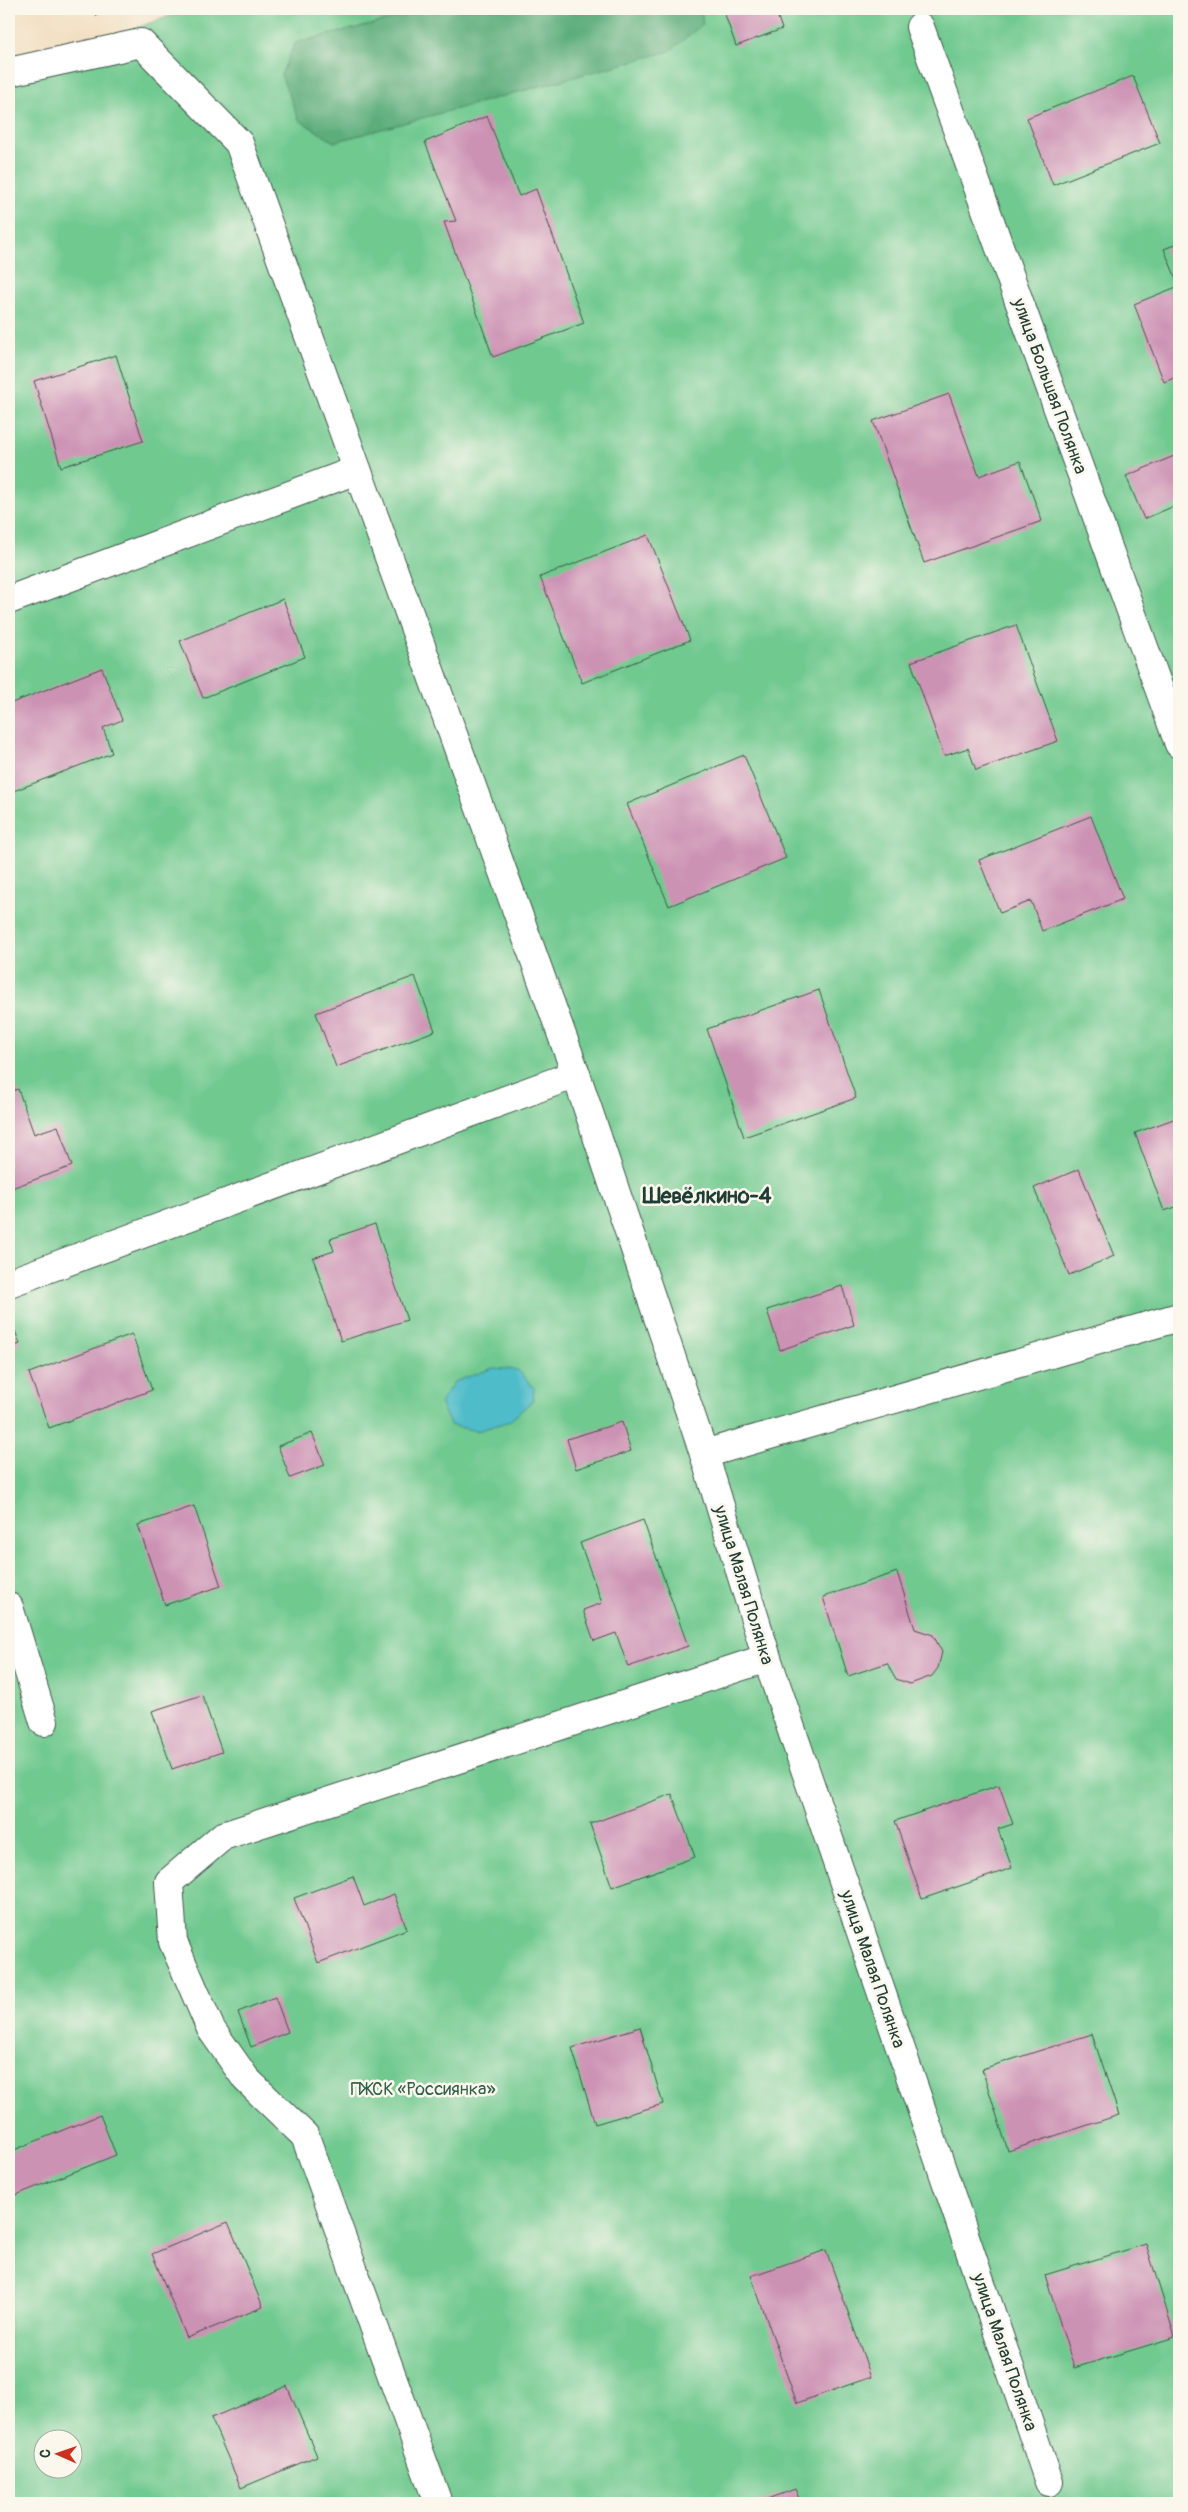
<svg xmlns="http://www.w3.org/2000/svg" width="1188" height="2512" font-family="Pangolin,sans-serif">
  <rect width="100%" height="100%" fill="#fbf7ec"/>
  <filter id="ink" filterUnits="userSpaceOnUse"><feTurbulence type="fractalNoise" baseFrequency=".02" numOctaves="2"/><feDisplacementMap in="SourceGraphic" scale="10" xChannelSelector="R" yChannelSelector="G"/><feConvolveMatrix kernelMatrix="1 2 1 2 8 2 1 2 1" color-interpolation-filters="sRGB"/></filter>
  <filter id="wash" filterUnits="userSpaceOnUse"><feTurbulence type="fractalNoise" baseFrequency=".0096" numOctaves="4" result="noise"/><feDisplacementMap in="SourceGraphic" scale="20" xChannelSelector="R" yChannelSelector="G"/><feGaussianBlur stdDeviation="1.12" result="paint"/><feColorMatrix in="noise" values="0 0 0 0 0 0 0 0 0 0 0 0 0 0 0 0 0 1.4 0 .05"/><feComposite in="paint" operator="in"/></filter>
  <g filter="url(#wash)">
    <rect width="100%" height="100%" fill="#f2dfc1"/>
    <!-- green -->
    <path fill="#70c98f" stroke="#488362" fill-rule="evenodd" d="M 190,9 L 1179,9 L 1179,2503 L 9,2503 L 9,72 ZM 42,2440 L 72,2440 L 72,2470 L 42,2470 Z"/>
    <!-- forest -->
    <polygon fill="#5cad7a" stroke="#3e7557" points="433,9 701,9 703,24 670,51 334,142 299,120 281,75 295,43"/>
    <!-- water -->
    <polygon fill="#4fbcc9" stroke="#377c7e" points="493,1368 518,1370 534,1388 533,1400 510,1421 477,1431 450,1425 440,1403 454,1382"/>
    <g id="blocks">
      <!-- building -->
      <g fill="#cc92b4">
        <polygon points="723,9 775,9 782,29 736,46"/>
        <polygon points="1133,76 1160,143 1053,185 1027,118"/>
        <polygon points="487,116 519,196 536,189 584,323 493,357 444,222 456,221 425,142"/>
        <polygon points="1179,243 1179,376 1164,382 1134,304 1179,286 1164,249"/>
        <polygon points="116,355 143,441 61,467 34,381"/>
        <polygon points="949,394 979,476 1020,461 1042,521 924,563 873,421"/>
        <polygon points="1179,454 1179,504 1144,519 1126,476"/>
        <polygon points="648,535 690,640 582,683 540,577"/>
        <polygon points="283,599 305,657 203,698 180,641"/>
        <polygon points="1016,625 1058,741 976,770 968,748 944,756 911,662"/>
        <polygon points="102,668 122,720 103,728 112,753 11,792 9,784 9,704"/>
        <polygon points="744,755 786,858 669,906 627,804"/>
        <polygon points="1091,816 1123,899 1042,931 1031,901 1000,913 979,860"/>
        <polygon points="415,976 435,1031 336,1067 316,1013"/>
        <polygon points="819,990 856,1098 744,1137 707,1029"/>
        <polygon points="18,1089 34,1134 58,1126 72,1166 9,1189 9,1092"/>
        <polygon points="1179,1117 1179,1206 1164,1211 1135,1133"/>
        <polygon points="1079,1169 1114,1256 1069,1275 1034,1188"/>
        <polygon points="375,1224 407,1320 341,1341 313,1258 334,1251 330,1239"/>
        <polygon points="842,1286 854,1325 780,1350 767,1310"/>
        <polygon points="9,1315 20,1344 9,1348"/>
        <polygon points="132,1334 152,1390 49,1428 29,1373"/>
        <polygon points="622,1422 631,1451 576,1469 567,1439"/>
        <polygon points="312,1433 325,1465 290,1478 278,1446"/>
        <polygon points="194,1506 221,1586 165,1605 138,1525"/>
        <polygon points="643,1520 688,1646 628,1667 616,1633 594,1641 583,1610 602,1603 580,1543"/>
        <polygon points="897,1572 915,1629 933,1635 942,1652 938,1668 932,1676 910,1684 896,1679 887,1663 848,1676 823,1597"/>
        <polygon points="202,1695 222,1752 172,1769 152,1711"/>
        <polygon points="999,1785 1013,1824 998,1829 1012,1868 922,1899 895,1821"/>
        <polygon points="672,1794 695,1857 612,1887 590,1824"/>
        <polygon points="353,1876 364,1906 394,1894 407,1929 318,1963 294,1898"/>
        <polygon points="275,1997 288,2032 251,2047 238,2012"/>
        <polygon points="640,2027 663,2104 595,2124 572,2048"/>
        <polygon points="1092,2034 1119,2115 1008,2151 982,2069"/>
        <polygon points="100,2115 116,2155 16,2195 9,2178 9,2152"/>
        <polygon points="228,2222 263,2307 187,2338 152,2254"/>
        <polygon points="1146,2244 1175,2337 1074,2368 1045,2275"/>
        <polygon points="826,2250 871,2377 797,2403 751,2276"/>
        <polygon points="287,2386 317,2456 241,2488 211,2418"/>
        <polygon points="795,2489 801,2503 758,2503"/>
      </g>
    </g>
  </g>
  <g filter="url(#ink)">
    <use href="#blocks" fill-opacity="0" stroke="#3f5549" stroke-width="1"/>
    <g fill="none" stroke-linecap="round" stroke-linejoin="round">
      <defs>
        <g id="minor">
          <polyline points="920,27 1179,744"/>
          <polyline points="9,72 141,43 239,143 576,1074 704,1454 1179,1317"/>
          <polyline points="9,600 357,470"/>
          <polyline points="9,1283 576,1074"/>
          <polyline points="704,1454 767,1658 1049,2482"/>
          <polyline points="9,1607 44,1722"/>
          <polyline points="438,2503 305,2136 246,2079 211,2029 173,1942 169,1882 223,1836 767,1658"/>
        </g>
      </defs>
      <!-- minor casing -->
      <use href="#minor" stroke="#3f5549" stroke-width="30"/>
      <!-- path -->
      <polyline stroke="#3f5549" stroke-width="3" stroke-dasharray="1 4" stroke-linecap="butt" points="88,9 98,15"/>
      <!-- minor -->
      <use href="#minor" stroke="#fff" stroke-width="28"/>
    </g>
  </g>
  <g text-anchor="middle" stroke-width="5" stroke-linejoin="round" paint-order="stroke">
    <!-- street labels -->
    <g font-size="18" fill="#1f3d34" stroke="#fbf7ec">
      <text transform="translate(1050 386) rotate(70)" y="6">улица Большая Полянка</text>
      <text transform="translate(744 1585) rotate(73)" y="6">улица Малая Полянка</text>
      <text transform="translate(873 1969) rotate(71)" y="6">улица Малая Полянка</text>
      <text transform="translate(1005 2352) rotate(71)" y="6">улица Малая Полянка</text>
    </g>
    <!-- park labels -->
    <g font-size="18" fill="#33604b" stroke="#fbf7ec">
      <text x="423" y="2095">ПЖСК «Россиянка»</text>
    </g>
    <!-- district labels -->
    <g font-size="22" font-weight="bold" fill="#1f3d34" stroke="#fbf7ec">
      <text x="707" y="1203">Шевёлкино-4</text>
    </g>
  </g>
  <!-- margin -->
  <rect width="1188" height="2512" fill="none" stroke="#fbf7ec" stroke-width="30"/>
  <!-- north arrow -->
  <g transform="translate(58 2454) rotate(272)"><circle r="24" fill="#fbf7ec" stroke="#a3ada2"/>
  <path d="M0-4L9 19L0 12L-9 19Z" fill="#c8321e"/>
  <text y="-8" font-size="14" font-weight="bold" text-anchor="middle" fill="#1f3d34">С</text>
  </g>
</svg>
